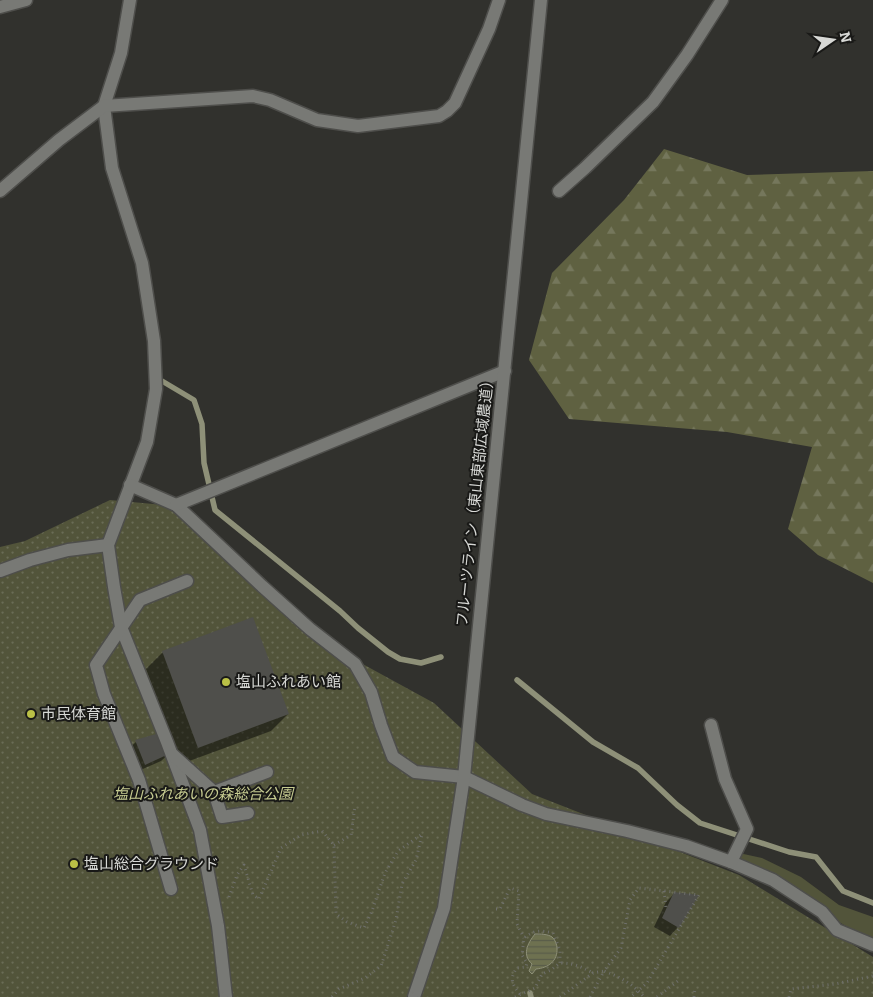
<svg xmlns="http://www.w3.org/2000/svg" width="873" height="997" font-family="Bitter,'Noto Sans JP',serif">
  <defs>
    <pattern id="forest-firs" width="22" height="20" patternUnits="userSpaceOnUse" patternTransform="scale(1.25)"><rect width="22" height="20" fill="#5f6141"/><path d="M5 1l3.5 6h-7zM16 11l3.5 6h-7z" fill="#75775c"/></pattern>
    <pattern id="park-dots" width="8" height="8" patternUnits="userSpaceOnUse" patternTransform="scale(1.25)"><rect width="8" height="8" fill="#52543a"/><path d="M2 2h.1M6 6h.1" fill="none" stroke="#6a6c56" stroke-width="1.8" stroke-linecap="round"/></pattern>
    <pattern id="water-rules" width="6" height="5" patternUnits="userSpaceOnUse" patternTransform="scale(1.25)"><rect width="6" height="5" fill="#6e7150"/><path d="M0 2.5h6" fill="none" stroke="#595b49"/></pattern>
  </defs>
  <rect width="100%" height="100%" fill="#31312d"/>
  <!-- grass -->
  <polygon fill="#52543a" points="739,853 762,858 801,877 839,905 873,917 873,942 822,912 731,866"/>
  <!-- forest -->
  <polygon fill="url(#forest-firs)" points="664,149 747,175 873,171 873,583 818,555 788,529 812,447 727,432 569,419 529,360 552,273 624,200"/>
  <!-- park -->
  <polygon fill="url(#park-dots)" points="110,500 175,506 359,662 434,703 532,794 739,875 873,957 873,997 0,997 0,547 25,541"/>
  <!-- water -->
  <path fill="url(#water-rules)" stroke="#8e9078" d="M 535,934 C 540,934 548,934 552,937 C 555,939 557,945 557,948 C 558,961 548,968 536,969 L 532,974 L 529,971 L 532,964 C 522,955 527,944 535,934 Z"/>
  <!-- shadow -->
  <g fill="#0007">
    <polygon points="163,652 288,714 271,731 181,764 146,669"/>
    <polygon points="136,742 170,753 161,761 136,772 127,750"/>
    <polygon points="675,893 678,927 670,936 654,927 666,902"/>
  </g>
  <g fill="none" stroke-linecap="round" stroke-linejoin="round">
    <!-- stream -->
    <g stroke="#8e9078" stroke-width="5.5">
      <polyline points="162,381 194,400 202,424 204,463 215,510 340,611 358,628 388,652 400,659 421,663 441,657"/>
      <polyline points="517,680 593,742 638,768 677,805 700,823 789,852 816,857 843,891 873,903"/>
      <polyline points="530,993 531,997"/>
    </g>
  </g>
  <!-- building -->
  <g fill="#4f4f4b">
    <polygon points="253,617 289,714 198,748 162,651"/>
    <polygon points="163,732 171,753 145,765 135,740"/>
    <polygon points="674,892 699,895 679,928 662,918"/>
  </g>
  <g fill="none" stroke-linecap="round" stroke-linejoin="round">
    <defs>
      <g id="minor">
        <polyline points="130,0 121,53 104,106 112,168 142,263 154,341 156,389 147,442 108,545 114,587 121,627 167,742 200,830 218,926 226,997"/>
        <polyline points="0,7 26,0"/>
        <polyline points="0,191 59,140 104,106 253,96 270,100 317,120 358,126 439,116 447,111 455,103 489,29 499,0"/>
        <polyline points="559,191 585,168 653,102 687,55 722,0"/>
        <polyline points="130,485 176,505 262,586 310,629 355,664 371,692 381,725 393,757 415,772 464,777 522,805 546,814 627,831 686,846 731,862 773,880 822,912 837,930 873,945"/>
        <polyline points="176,505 505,371"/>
        <polyline points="0,571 30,560 68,550 108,545"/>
        <polyline points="711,725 725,779 747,829 731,862"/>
        <polyline points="173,755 214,792 267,772"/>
        <polyline points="214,792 222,817 248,813"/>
        <polyline points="171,889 139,780 104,694 96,665 140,600 187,581"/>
        <polyline points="414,997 444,908 464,777 541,0"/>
      </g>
    </defs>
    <!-- minor casing -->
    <use href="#minor" stroke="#4e4e4b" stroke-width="15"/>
    <!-- path -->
    <g stroke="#6f706c" stroke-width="3" stroke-dasharray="1 4" stroke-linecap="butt">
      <polyline points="334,845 351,835 355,806"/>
      <polyline points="664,891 666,908"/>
      <polyline points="229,897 237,875 244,865 253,895 259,899 281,848 301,835 322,831 334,845 336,914 347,922 364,928 372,911 385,873 398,851 422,834"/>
      <polyline points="496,909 500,909 510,888 519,891 517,924 524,938"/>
      <path d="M 520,994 C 512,984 509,979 517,968 L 526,967 L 527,963 L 522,955 L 524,938 C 534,930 540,930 553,933 L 560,950 L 560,963"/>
      <polyline points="332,997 339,989 365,978 381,966 396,920 402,884 416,860 422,834"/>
      <path d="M 515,997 L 535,988 L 542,974 L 551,970 L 560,963 C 575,963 581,967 593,973"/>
      <polyline points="560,997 593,973 604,971 621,948 630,900 639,888 699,895 647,983 631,997"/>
      <path d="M 590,997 L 604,971 C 620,977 632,983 644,997"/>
      <polyline points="657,997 678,981"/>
      <polyline points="694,997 695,988"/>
      <polyline points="789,997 791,989 835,984 873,976"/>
    </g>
    <!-- minor -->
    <use href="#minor" stroke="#787975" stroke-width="12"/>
  </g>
  <!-- markers -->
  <g fill="#bac046" stroke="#191917" stroke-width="2">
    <circle cx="226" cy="682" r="5"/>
    <circle cx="31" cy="714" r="5"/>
    <circle cx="74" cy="864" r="5"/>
  </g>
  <g text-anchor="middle" stroke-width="4" stroke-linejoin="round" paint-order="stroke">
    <!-- street labels -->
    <g font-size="15" fill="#d7d8d5" stroke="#191917">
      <text transform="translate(475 500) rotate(-84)" y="5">フルーツライン（東山東部広域農道）</text>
    </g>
    <!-- poi labels -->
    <g font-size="15" fill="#d7d8d5" stroke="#191917" text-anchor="start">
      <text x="236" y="687">塩山ふれあい館</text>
      <text x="41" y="719">市民体育館</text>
      <text x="84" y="869">塩山総合グラウンド</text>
    </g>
    <!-- park labels -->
    <g font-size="15" font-style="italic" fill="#c7cc91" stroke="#191917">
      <text x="203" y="799">塩山ふれあいの森総合公園</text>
    </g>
  </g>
  <!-- north arrow -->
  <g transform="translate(833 40) rotate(77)" stroke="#191917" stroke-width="4" paint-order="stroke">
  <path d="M0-4L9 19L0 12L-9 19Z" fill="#d7d8d5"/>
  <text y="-8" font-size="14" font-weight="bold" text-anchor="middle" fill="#d7d8d5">N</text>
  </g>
</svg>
